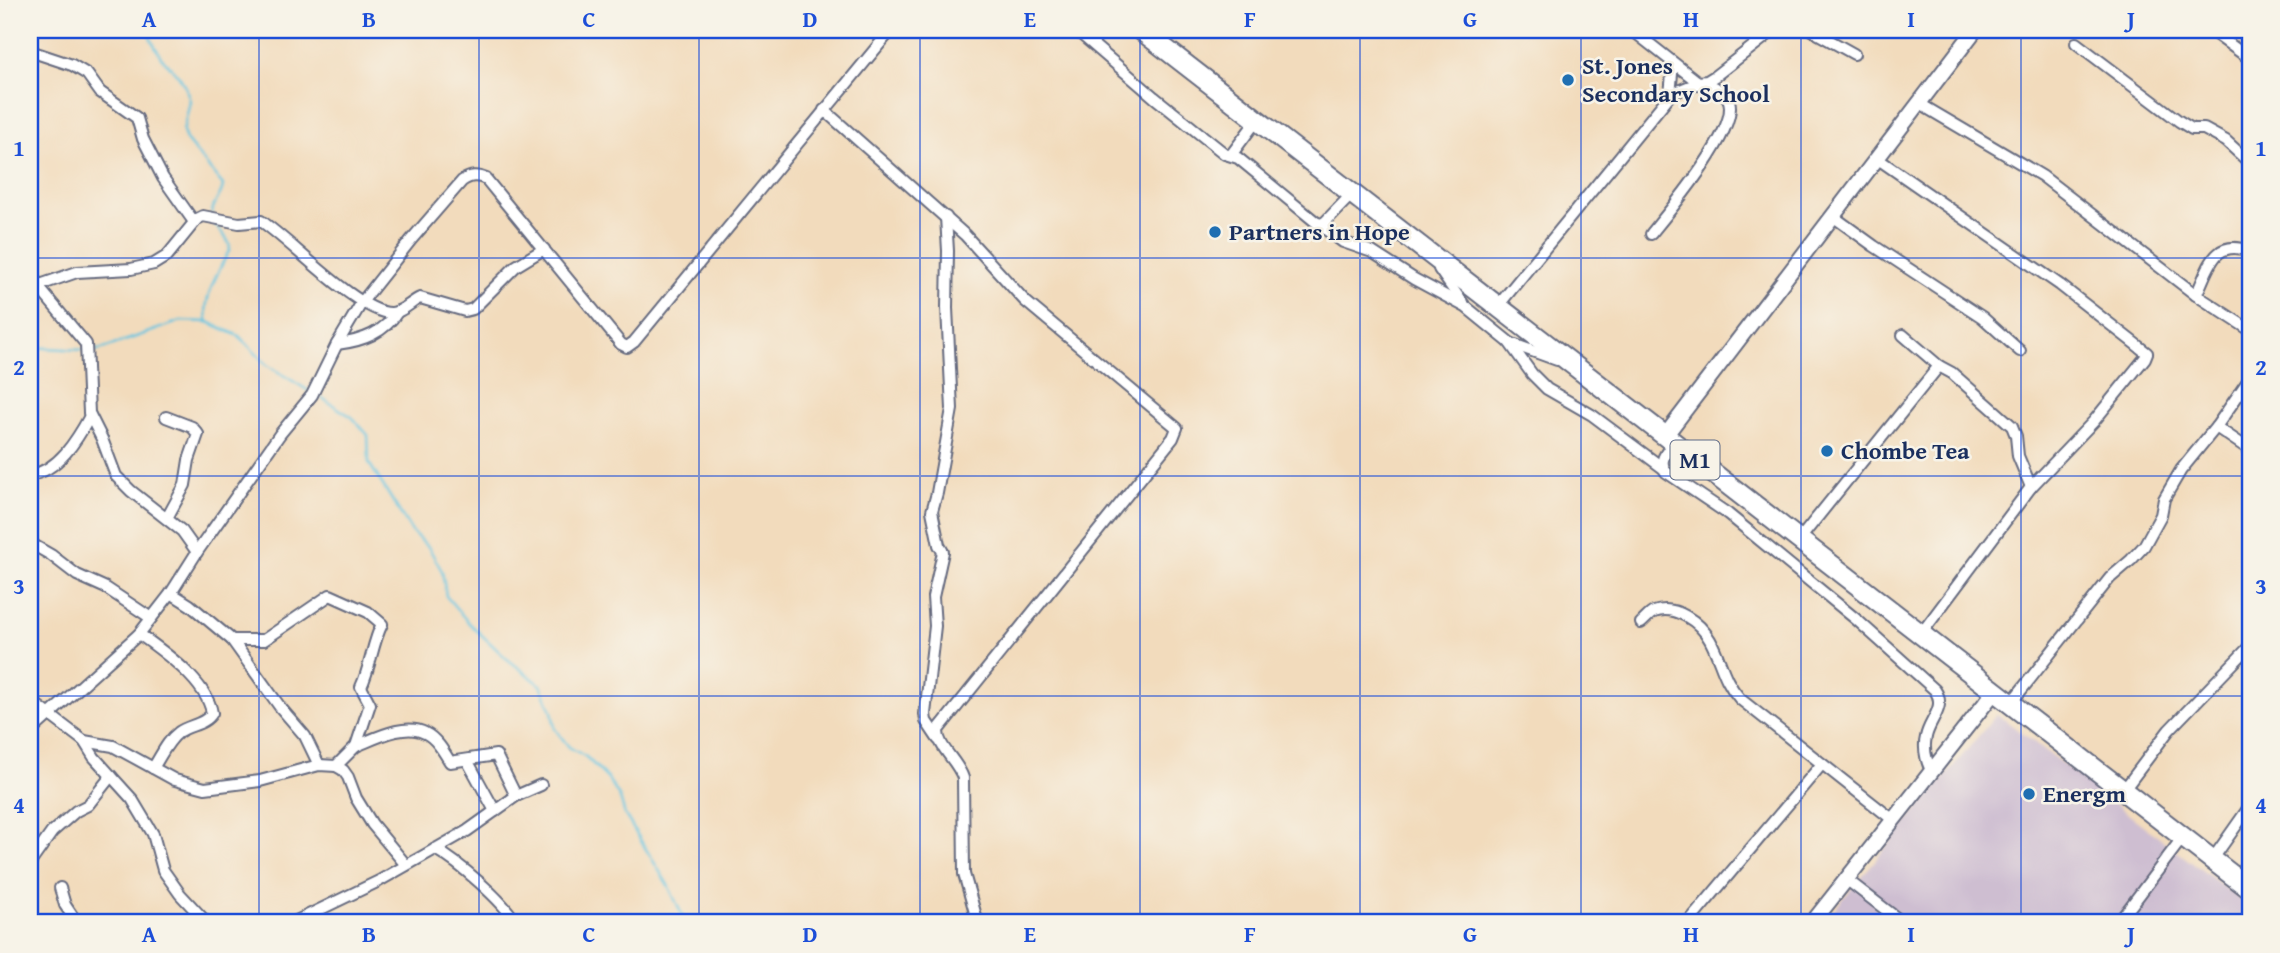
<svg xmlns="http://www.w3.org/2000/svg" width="2280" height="953" font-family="'Gentium Book Plus',serif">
  <rect width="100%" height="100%" fill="#f7f3e8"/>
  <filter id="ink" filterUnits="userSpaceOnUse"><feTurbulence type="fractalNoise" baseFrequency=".0143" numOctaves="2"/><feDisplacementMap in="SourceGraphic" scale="14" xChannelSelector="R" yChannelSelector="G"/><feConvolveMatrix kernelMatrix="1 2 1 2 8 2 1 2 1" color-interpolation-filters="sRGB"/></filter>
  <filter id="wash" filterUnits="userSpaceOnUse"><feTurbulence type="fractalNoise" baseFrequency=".00686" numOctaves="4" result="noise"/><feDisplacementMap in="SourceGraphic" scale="28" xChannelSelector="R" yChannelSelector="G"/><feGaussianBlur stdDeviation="1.57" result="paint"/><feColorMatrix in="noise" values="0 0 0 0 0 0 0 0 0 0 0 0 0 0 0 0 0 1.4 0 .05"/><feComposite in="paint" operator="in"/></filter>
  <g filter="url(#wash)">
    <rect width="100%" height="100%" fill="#f2dbbc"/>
    <!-- industrial -->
    <polygon fill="#cebed1" points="1997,714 2250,907 2250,923 1823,923"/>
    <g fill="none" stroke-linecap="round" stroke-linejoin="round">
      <!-- stream -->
      <g stroke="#62c4e0" stroke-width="2.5">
        <path d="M 146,30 L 161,57 L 179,76 L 186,88 L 190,101 L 183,131 L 186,140 L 223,185 C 222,197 212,202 212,214"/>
        <path d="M 208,322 C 200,302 220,268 230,249 C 230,238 218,231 213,221"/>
        <polyline points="30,347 82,350"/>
        <polyline points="89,350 99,350 181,321 208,322 239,336 267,365 309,391"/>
        <polyline points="322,398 352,417 368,435 369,463 412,532 429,548 442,571 446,596 468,622 506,658 541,685 552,711 555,729 569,747 586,757 608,779 620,798 625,815 668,885 686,923"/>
      </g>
    </g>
  </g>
  <g filter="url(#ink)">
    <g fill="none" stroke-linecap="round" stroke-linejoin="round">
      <defs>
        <g id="minor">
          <polyline points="1076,30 1154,97 1225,154 1238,158 1317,223 1322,224 1326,221 1352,194"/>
          <polyline points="1632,30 1698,82 1707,81 1715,76 1774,30"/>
          <polyline points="1811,30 1854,54"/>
          <polyline points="2210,30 2250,59"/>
          <polyline points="2076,43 2179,121 2192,129 2204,129 2226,141 2250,163"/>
          <polyline points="30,51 72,65 87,74 100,92 137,118 143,139 163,178 194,222"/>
          <polyline points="1920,104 2042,176 2196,295 2250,330"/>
          <path d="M 824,110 L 965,235 L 1025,301 L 1177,428 L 1173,438 L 938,730 C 937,747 958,761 963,778 L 964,874 L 978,923"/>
          <polyline points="1231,155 1257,120"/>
          <polyline points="1878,159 2060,285 2147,353 2145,358 2094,421 2031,487 1921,634"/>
          <polyline points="1834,217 1874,246 1982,317 2020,351"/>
          <polyline points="1317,223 1343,242 1372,252 1414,279 1466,307 1509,342 1532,374 1547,389 1592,415 1663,468"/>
          <path d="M 1651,234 C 1671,209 1731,138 1730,107 C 1730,99 1726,94 1719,90 C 1702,77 1687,87 1670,95"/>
          <polyline points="1439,269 1464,305"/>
          <polyline points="30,277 86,344 89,413 102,439 116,476 131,491 182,531 197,552"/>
          <path d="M 37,286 L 77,272 L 131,269 L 154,264 L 167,256 L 197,219 L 203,216 L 239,223 L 261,221 C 290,240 359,313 391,313 C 401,313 411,302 420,298 L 465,311 L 473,309 L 516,266 L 544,249"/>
          <path d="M 2196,295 C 2210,267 2213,238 2250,251"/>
          <polyline points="1497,307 1670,95 1673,63"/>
          <polyline points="1903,335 1939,366 1952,373 2012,426 2016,436 2018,456 2031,487"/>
          <polyline points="1510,343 1557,360"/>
          <path d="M 337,344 C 363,341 384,333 398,311"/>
          <polyline points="166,417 192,427 198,434 189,460 185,485 167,518"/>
          <polyline points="2216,427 2250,450"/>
          <path d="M 1673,443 C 1666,453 1658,461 1666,472 L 1728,514 L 1857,620 L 1935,690 C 1947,708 1929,720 1926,737 C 1923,749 1926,760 1931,771"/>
          <path d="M 30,475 C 58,471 77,440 90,416"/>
          <polyline points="1799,540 1939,366"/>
          <polyline points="30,543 51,555 77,575 106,588 151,618"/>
          <polyline points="171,593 190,605 232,640 280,707 305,736 319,765"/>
          <path d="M 1641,623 C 1645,620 1649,614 1654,612 C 1675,604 1700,622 1710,640 C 1722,662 1722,678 1740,699 L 1892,819"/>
          <path d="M 139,634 C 163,651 207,682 212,713 C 206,724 189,725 179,732 C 167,741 161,756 153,768"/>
          <path d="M 232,640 L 264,640 L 330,595 L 368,612 L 382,624 C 372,644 371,666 361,687 L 370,704 L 356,746 L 336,766"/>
          <polyline points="30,700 84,741 94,757 132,799 153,834 163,870 180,894 207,923"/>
          <polyline points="2011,703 2110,578 2131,560 2144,546 2161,515 2164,499 2181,470 2216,427 2250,378"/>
          <path d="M 30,732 L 139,634 L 171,593 L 197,552 L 280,434 L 312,395 L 337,344 L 362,302 L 411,240 L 462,181 C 471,175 477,175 486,179 L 621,344 L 627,347 L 634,342 L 891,30"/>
          <polyline points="938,739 926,721 925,714 935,626 933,597 943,552 939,545 932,511 937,493 952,409 947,308 948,251 946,217"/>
          <polyline points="84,741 113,746 175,780 205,788 260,781 319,765 336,766 343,770 348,777 356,798 372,824 406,865"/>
          <path d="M 356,746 C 374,739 405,722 425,733 C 436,738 444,752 450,762 L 496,755 L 516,796"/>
          <polyline points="467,760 495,811"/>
          <polyline points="2123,791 2169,730 2250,646"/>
          <path d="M 435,849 C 458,862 503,900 516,923"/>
          <polyline points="2212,860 2250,806"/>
          <polyline points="30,863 52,832 76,811 88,805 111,776"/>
          <polyline points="1846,879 1903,923"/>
          <polyline points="60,888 65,905 77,923"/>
          <polyline points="292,923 379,881 467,831 516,796 541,785"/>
          <polyline points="1688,923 1822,764"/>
          <polyline points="2118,923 2183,837"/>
        </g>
        <g id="tertiary">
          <polyline points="1665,436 1975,30"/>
          <polyline points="1812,923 1995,691"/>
        </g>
        <polyline id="trunk" points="1141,30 2250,889"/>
      </defs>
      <!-- minor casing -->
      <use href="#minor" stroke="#666b7f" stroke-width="14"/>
      <!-- tertiary casing -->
      <use href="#tertiary" stroke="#666b7f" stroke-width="18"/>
      <!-- trunk casing -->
      <use href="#trunk" stroke="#666b7f" stroke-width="23"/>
      <!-- minor -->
      <use href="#minor" stroke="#fff" stroke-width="10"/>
      <!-- tertiary -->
      <use href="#tertiary" stroke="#fff" stroke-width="14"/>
      <!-- trunk -->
      <use href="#trunk" stroke="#fff" stroke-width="19"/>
    </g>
  </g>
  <!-- grid -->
  <path fill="none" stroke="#1d4ed8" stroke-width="2" stroke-opacity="0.55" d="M 259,30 L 259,923M 479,30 L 479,923M 699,30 L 699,923M 920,30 L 920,923M 1140,30 L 1140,923M 1360,30 L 1360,923M 1581,30 L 1581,923M 1801,30 L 1801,923M 2021,30 L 2021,923M 30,258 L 2250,258M 30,476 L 2250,476M 30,696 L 2250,696"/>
  <!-- markers -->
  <g fill="#1f6fb2" stroke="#f7f3e8" stroke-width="2.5">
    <circle cx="1568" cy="80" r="7"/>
    <circle cx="1215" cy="232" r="7"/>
    <circle cx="1827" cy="451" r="7"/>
    <circle cx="2029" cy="794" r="7"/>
  </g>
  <g text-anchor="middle" stroke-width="5" stroke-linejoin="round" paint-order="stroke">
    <!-- shield labels -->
    <rect fill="#f7f3e8" stroke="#5d6a87" stroke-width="2" x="1670.5" y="440.5" width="49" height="39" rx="5"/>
    <g font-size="23" font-weight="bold" fill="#1b2f5e">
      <text x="1695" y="468">M1</text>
    </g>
    <!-- poi labels -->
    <g font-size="24" font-weight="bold" fill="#1b2f5e" stroke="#f7f3e8" text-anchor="start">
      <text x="1582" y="74">St. Jones<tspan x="1582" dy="28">Secondary School</tspan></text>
      <text x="1229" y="240">Partners in Hope</text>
      <text x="1841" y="459">Chombe Tea</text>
      <text x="2043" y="802">Energm</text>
    </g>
  </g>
  <!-- margin -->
  <rect width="2280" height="953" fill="none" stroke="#f7f3e8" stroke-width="77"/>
  <rect x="38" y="38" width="2204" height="876" fill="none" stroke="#1d4ed8" stroke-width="2.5"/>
  <g font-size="23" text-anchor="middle" font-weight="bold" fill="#1d4ed8">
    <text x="149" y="27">A</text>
    <text x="369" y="27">B</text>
    <text x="589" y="27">C</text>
    <text x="810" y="27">D</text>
    <text x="1030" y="27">E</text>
    <text x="1250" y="27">F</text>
    <text x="1470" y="27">G</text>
    <text x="1691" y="27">H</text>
    <text x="1911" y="27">I</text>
    <text x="2131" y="27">J</text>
    <text x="19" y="156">1</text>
    <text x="2261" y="156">1</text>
    <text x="19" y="375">2</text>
    <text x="2261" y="375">2</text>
    <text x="19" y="594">3</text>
    <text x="2261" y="594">3</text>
    <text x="19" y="813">4</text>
    <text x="2261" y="813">4</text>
    <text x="149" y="942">A</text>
    <text x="369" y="942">B</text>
    <text x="589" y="942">C</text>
    <text x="810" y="942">D</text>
    <text x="1030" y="942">E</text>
    <text x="1250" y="942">F</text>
    <text x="1470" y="942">G</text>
    <text x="1691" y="942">H</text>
    <text x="1911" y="942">I</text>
    <text x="2131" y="942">J</text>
  </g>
</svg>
